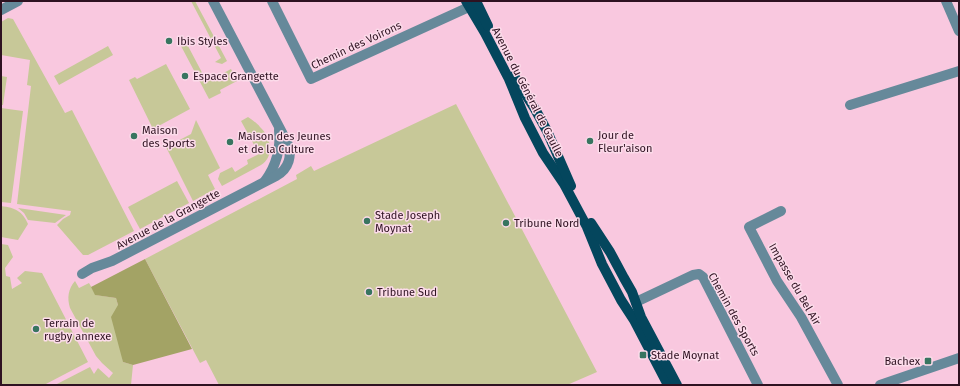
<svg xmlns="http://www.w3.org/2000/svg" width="960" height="386" font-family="'Fira Sans',sans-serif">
  <rect width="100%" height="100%" fill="#f9c8df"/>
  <!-- green -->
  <g fill="#c7c898">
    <polygon points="191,1 195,1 227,61 222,64 215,62 221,58"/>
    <polygon points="8,18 13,19 65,113 72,110 134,231 88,255 83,255 57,225 63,219 70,215 71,211 17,204 31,86 27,85 30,60 1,55 1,22"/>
    <polygon points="193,39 195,42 188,46 207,82 231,69 237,81 220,90 221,93 209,99 181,46"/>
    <polygon points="108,46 113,55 59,85 54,76"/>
    <polygon points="166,64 190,109 153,129 129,80 135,77 137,79"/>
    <polygon points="1,76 7,77 3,105 1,105"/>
    <polygon points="456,104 597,372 567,385 219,385 206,360 200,363 145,259 297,179 296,175 311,166 314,171"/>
    <polygon points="1,108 23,111 11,203 1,202"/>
    <path d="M 248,117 C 252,120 257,123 260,127 C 271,137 275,156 261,165 L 222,186 L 218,179 L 220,173 L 232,167 L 235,172 L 248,164 L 247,160 L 259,154 L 241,121 Z"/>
    <polygon points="196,120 220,168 208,175 215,189 193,201 166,147 191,134"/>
    <polygon points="177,181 189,203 140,229 128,207"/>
    <path d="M 1,206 C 16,208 22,211 28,224 L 18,240 L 1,237 Z"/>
    <polygon points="18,208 66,215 55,223 28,220 24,213"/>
    <polygon points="1,244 8,245 13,257 5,268 6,276 10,277 12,289 22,283 17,278 25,271 42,273 88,362 44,385 1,385"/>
    <path d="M 75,281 L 79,288 L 89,283 L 96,295 L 116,298 L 118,305 L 123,362 L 133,365 L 131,385 L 55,385 L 90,367 L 94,374 L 98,368 L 109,378 L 113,373 L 102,363 L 96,356 L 70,308 C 67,298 68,289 75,281 Z"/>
  </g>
  <!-- forest -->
  <polygon fill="#a3a365" points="145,259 192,349 133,365 123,362 111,317 118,305 116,298 95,295 91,287"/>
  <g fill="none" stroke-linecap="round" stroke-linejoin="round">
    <!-- minor -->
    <g stroke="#66899a" stroke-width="10">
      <polyline points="272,1 311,79 469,7"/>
      <polyline points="946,1 959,31"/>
      <polyline points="1,10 18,1"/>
      <polyline points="850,105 959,71"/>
      <path d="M 265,181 C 276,166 281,149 279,130"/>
      <polyline points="781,211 749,227 777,281 801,317 838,385"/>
      <path d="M 82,274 L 92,268 L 112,261 L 276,176 C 289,169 293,155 287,142 L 213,1"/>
      <polyline points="636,302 693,275 699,274 703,277 758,385"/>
      <polyline points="880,385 959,358"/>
    </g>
    <!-- major -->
    <g stroke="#04465d" stroke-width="10">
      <polyline points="466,1 485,33 509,79 525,118 543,153 564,184 587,227 602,264 621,300 634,320 668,385"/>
      <polyline points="476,1 488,26"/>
      <polyline points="514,76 535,109 547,131 571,186"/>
      <polyline points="591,223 610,252 624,278 632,292 641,317 677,385"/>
    </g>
  </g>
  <!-- markers -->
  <g fill="#387560" stroke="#fcdbea" stroke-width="1.5">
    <circle cx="169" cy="41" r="4"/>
    <circle cx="185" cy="76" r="4"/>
    <circle cx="134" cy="136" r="4"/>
    <circle cx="590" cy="141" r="4"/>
    <circle cx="230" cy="142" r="4"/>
    <circle cx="367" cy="221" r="4"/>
    <circle cx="506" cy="223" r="4"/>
    <circle cx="369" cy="292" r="4"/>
    <circle cx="36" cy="329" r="4"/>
    <rect x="639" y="351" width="8" height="8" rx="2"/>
    <rect x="924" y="357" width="8" height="8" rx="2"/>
  </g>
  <g text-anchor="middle" stroke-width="3" stroke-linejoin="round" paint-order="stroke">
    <!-- poi labels -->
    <g font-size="11" fill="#2e1221" stroke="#fcdbea" text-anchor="start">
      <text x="177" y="45">Ibis Styles</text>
      <text x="193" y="80">Espace Grangette</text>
      <text x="142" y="134">Maison<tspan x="142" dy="13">des Sports</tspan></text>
      <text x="598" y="139">Jour de<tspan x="598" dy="13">Fleur'aison</tspan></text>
      <text x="238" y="140">Maison des Jeunes<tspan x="238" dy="13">et de la Culture</tspan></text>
      <text x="375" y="219">Stade Joseph<tspan x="375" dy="13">Moynat</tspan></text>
      <text x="514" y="227">Tribune Nord</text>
      <text x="377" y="296">Tribune Sud</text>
      <text x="44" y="327">Terrain de<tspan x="44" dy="13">rugby annexe</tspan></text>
      <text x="651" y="359">Stade Moynat</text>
      <text x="920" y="365" text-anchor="end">Bachex</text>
    </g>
    <!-- street labels -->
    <g font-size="11" fill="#2e1221" stroke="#fcdbea">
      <text transform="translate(356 45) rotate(-25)" y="4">Chemin des Voirons</text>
      <text transform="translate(528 92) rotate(63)" y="4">Avenue du Général de Gaulle</text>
      <text transform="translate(168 219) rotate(-28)" y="4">Avenue de la Grangette</text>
      <text transform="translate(795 284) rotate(60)" y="4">Impasse du Bel Air</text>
      <text transform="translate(734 314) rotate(61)" y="4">Chemin des Sports</text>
    </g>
  </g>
  <!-- border -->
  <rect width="960" height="386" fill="none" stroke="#2e1221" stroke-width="4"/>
</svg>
